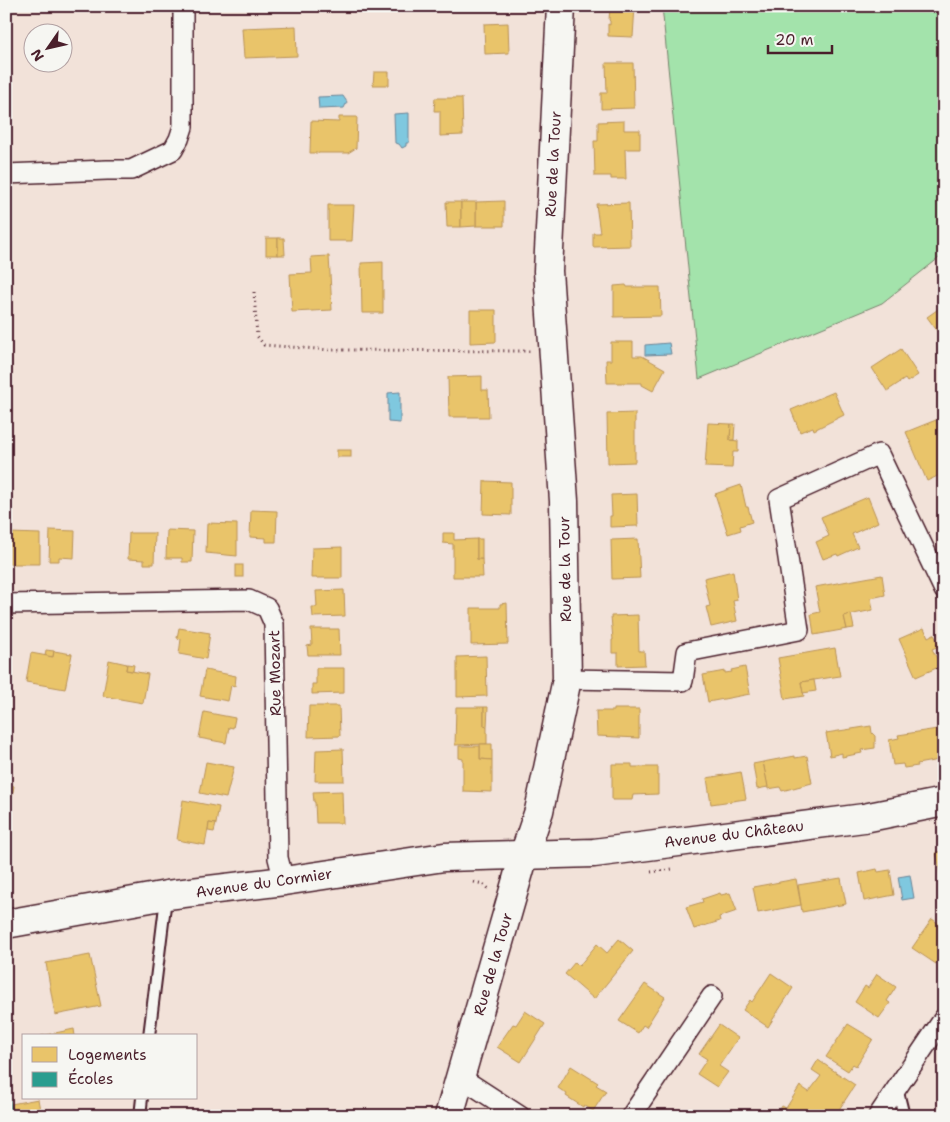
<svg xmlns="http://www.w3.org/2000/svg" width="950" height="1122" font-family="'Shantell Sans',sans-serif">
  <rect width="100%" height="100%" fill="#f2e2d9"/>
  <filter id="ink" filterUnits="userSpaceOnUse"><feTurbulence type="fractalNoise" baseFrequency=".02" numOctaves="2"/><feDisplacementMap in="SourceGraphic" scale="10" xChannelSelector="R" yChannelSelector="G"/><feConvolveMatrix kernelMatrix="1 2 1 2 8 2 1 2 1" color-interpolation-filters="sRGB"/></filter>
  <g filter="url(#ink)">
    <!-- green -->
    <polygon fill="#a3e3ab" stroke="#76816b" points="662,6 944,6 944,254 882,303 699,379"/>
    <!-- water -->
    <g fill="#7fc8df" stroke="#6a8497">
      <polygon points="343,96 347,102 344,108 319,109 318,97"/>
      <polygon points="409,113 409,143 406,143 406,146 402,148 399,144 395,143 394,114"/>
      <polygon points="669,343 671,354 645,355 645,345"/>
      <polygon points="400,392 400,423 388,422 388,393"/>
      <polygon points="910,875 914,898 902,900 898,877"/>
    </g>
    <!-- homes -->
    <g fill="#e9c46a" stroke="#b99257">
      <polygon points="610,6 635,6 633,37 608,36 608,24 610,25 610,21 609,20"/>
      <polygon points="508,23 509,53 485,54 484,24"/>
      <polygon points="296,26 297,56 244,58 242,28"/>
      <polygon points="606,63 633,63 634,108 601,109 601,93 607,93"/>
      <polygon points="374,72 389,72 389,85 373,85"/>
      <polygon points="435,98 462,98 463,135 440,136 440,111 434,111"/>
      <polygon points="339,117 357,117 356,148 348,153 310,153 311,121 339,122"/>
      <polygon points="624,121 624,130 640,130 640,149 625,149 626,179 611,179 611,176 595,176 594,141 598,141 598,122"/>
      <polygon points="504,201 504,226 476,226 476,202"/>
      <polygon points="446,202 461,202 461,227 447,227"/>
      <polygon points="461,202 476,202 476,226 461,227"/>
      <polygon points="629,203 630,246 593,247 593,233 600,233 596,204"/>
      <polygon points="328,205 354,205 352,241 328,241"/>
      <rect x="266" y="238" width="12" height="17"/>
      <polygon points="278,238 284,238 285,255 278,255"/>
      <polygon points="329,256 332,310 292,312 290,274 312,273 311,257"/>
      <polygon points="383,262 383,313 362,313 361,263"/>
      <polygon points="626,285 627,287 660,287 661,316 614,317 614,286"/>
      <polygon points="944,305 944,340 927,317"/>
      <polygon points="470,310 496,310 496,342 470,343"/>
      <polygon points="611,342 633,342 633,356 642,356 665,369 653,391 642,385 642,383 607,383 606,360 611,360"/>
      <polygon points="901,349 918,375 907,382 905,379 887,391 872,368"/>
      <polygon points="482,376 482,390 488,390 489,417 449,417 448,377"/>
      <polygon points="834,392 844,415 814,430 813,427 800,432 791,410"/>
      <polygon points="635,413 635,462 608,463 607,414"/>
      <polygon points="936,420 944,439 944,473 927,481 906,432"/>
      <polygon points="708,423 731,424 730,440 738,441 738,452 733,452 732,468 705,467"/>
      <polygon points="731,424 735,424 734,440 730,440"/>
      <rect x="337" y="450" width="14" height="7"/>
      <polygon points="484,481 511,482 511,515 483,514"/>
      <polygon points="741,485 746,507 748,507 752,522 740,526 741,530 728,534 715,494"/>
      <polygon points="637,494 638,526 610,527 610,516 612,516 611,495"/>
      <polygon points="868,497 878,522 852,534 858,547 838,556 837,554 823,559 816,542 829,536 821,517"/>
      <polygon points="251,510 277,511 276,542 266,542 266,538 250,537"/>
      <polygon points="207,523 237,524 237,556 206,553"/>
      <polygon points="50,530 75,531 74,558 59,557 59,561 49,561"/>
      <polygon points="167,530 193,531 192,562 182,562 182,558 166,558"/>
      <polygon points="10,533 40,534 40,564 9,564"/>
      <polygon points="129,533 155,533 154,564 144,564 144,560 128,559"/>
      <polygon points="443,533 454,533 454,540 477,539 477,559 482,559 483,577 453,577 453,544 443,543"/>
      <rect x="477" y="539" width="5" height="20"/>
      <polygon points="638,539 640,578 612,579 611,540"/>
      <polygon points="342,547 342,578 311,578 312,548"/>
      <rect x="236" y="565" width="7" height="12"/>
      <polygon points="733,571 737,600 733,601 737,621 711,627 706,607 710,606 704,578"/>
      <polygon points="882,575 885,595 871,598 873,610 844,616 847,629 814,635 811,614 820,612 815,587"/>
      <polygon points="344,590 345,616 313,617 312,607 317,607 316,591"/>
      <polygon points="507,603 508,644 471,645 471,608 500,608 500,604"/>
      <polygon points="851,614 854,628 847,629 844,616"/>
      <polygon points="638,615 639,651 644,651 645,665 618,666 618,653 612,653 612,640 613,640 611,616"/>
      <polygon points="179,628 210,633 206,659 179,654 181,639 177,638"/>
      <polygon points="924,628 928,637 934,634 939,646 932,649 941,666 916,677 899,639"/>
      <polygon points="311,629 339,629 340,655 308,655 307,646 312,645"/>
      <polygon points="835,648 840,676 801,682 804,696 785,699 778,658"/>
      <polygon points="46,650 54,651 53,657 45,656"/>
      <polygon points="6,651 11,652 6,678"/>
      <polygon points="54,651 72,654 65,689 26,682 31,653 53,657"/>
      <polygon points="486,656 487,696 457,697 457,657"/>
      <polygon points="109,660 127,664 126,670 148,674 143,703 103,696"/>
      <polygon points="127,664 134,665 133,671 126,670"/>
      <polygon points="745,667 750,694 708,702 703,675 725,671 725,673 732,672 731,670"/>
      <polygon points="316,668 344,668 344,693 312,694 312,684 316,684"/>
      <polygon points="205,670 236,676 235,686 231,685 228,701 200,696"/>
      <polygon points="814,680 816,691 803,693 801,682"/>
      <polygon points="309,706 339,706 340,736 308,737"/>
      <polygon points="456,707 484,707 484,726 487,727 487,744 455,745"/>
      <polygon points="484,707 488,707 487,727 484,726"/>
      <polygon points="614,709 639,709 639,738 597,736 596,711 614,711"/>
      <polygon points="204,712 235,718 233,728 229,727 226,743 199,738"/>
      <polygon points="871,726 872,733 875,736 875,748 861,750 862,753 842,757 842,753 830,756 826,733"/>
      <polygon points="944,728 944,759 917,764 918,766 904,768 903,764 893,765 889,740 899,738 898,735"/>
      <polygon points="480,744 492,744 492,760 480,759"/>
      <polygon points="459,746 480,746 480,759 492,760 492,792 463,791 463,759 459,758"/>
      <polygon points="343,749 344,781 315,781 316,750"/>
      <polygon points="795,756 795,758 807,756 812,783 782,791 780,787 768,789 763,762"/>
      <polygon points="206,762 234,767 226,798 200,793"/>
      <polygon points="763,762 768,787 757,789 753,764"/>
      <polygon points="612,764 632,764 632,767 658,767 658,794 633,795 632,800 612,800"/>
      <polygon points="741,772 746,799 711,804 707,778"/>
      <polygon points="6,784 14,786 9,812 6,811"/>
      <polygon points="342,791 343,823 316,823 315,802 314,802 313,792"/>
      <polygon points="183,800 219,807 216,824 209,823 205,845 177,840"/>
      <polygon points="209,823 216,824 214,832 208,831"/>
      <polygon points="944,851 944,891 936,852"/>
      <polygon points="877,869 878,872 890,870 894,895 864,901 859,873"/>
      <polygon points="841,878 846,904 802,912 798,885"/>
      <polygon points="796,879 801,905 758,913 753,887"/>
      <polygon points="720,893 721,895 730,893 737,911 719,917 720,921 694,929 686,907 703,902 702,899"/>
      <polygon points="932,919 944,927 944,947 940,953 942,954 936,964 912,948"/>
      <polygon points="619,939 633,951 594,999 565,974 575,962 579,966 597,944 607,953"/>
      <polygon points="90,955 101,1006 55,1015 46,963"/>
      <polygon points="771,973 793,988 768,1027 743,1010 750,1000 752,1002"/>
      <polygon points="877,974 896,987 887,1001 890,1003 879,1018 855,1002 865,986 868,988"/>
      <polygon points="645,984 665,997 646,1027 643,1025 638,1033 619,1021"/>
      <polygon points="525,1011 545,1024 521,1062 497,1047 513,1024 516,1025"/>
      <polygon points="848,1024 873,1039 856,1066 853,1064 848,1071 826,1057"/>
      <polygon points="719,1025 738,1038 719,1066 728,1072 717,1087 697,1074 707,1059 699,1054"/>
      <polygon points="74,1029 75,1036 41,1036"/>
      <polygon points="818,1060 855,1085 838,1111 844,1115 781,1116 800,1086 809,1092 821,1076 812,1070"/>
      <polygon points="571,1066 598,1083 596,1085 606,1091 593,1111 584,1105 583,1107 566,1096 567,1094 558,1088"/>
      <polygon points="38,1099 41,1116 14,1116 11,1104"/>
      <polygon points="782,1106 786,1108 781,1116 776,1115"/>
    </g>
    <!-- schools -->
    <polygon fill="#2a9d8f" stroke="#347771" points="6,1078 11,1104 14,1116 6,1116"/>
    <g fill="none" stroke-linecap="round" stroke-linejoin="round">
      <defs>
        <g id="lane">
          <polyline points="149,1036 166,898"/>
          <polyline points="897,1088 904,1116"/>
          <polyline points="140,1116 142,1098"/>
        </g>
        <g id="street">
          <polyline points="6,174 107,170 131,170 173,150 179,139 183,127 183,6"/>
          <polyline points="6,604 249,600 267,608 274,624 278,858 284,881"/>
          <polyline points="567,679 683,681 687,652 799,630 779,499 879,454 944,590"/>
          <polyline points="460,1077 520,1116"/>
          <polyline points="631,1116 712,996"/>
          <polyline points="878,1116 944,1018"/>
        </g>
        <g id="secondary">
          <polyline points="6,924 167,895 284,881 444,857 594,853 864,818 944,802"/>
          <polyline points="449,1116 524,855 539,811 567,679 564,501 548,271 561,6"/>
        </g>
      </defs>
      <!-- lane casing -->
      <use href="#lane" stroke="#4a1f2b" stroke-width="14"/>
      <!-- street casing -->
      <use href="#street" stroke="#4a1f2b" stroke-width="22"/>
      <!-- secondary casing -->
      <use href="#secondary" stroke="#4a1f2b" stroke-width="31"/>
      <!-- path -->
      <g stroke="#4a1f2b" stroke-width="3" stroke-dasharray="1 4" stroke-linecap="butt">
        <polyline points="254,292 257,336 264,345 331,350 530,351"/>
        <polyline points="651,872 672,869"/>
        <polyline points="474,882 483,884 489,889"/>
      </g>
      <!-- lane -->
      <use href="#lane" stroke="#f6f6f2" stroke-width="10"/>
      <!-- street -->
      <use href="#street" stroke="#f6f6f2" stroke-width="19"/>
      <!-- secondary -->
      <use href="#secondary" stroke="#f6f6f2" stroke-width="28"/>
    </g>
  </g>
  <g text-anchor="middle" stroke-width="5" stroke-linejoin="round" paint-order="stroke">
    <!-- street labels -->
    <g font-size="15" fill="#4a1f2b" stroke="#f6f6f2">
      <text transform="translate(553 164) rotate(-87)" y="5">Rue de la Tour</text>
      <text transform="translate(565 569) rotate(-91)" y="5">Rue de la Tour</text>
      <text transform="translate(275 673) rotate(-91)" y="5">Rue Mozart</text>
      <text transform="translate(734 834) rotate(-7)" y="5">Avenue du Château</text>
      <text transform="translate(264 883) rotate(-8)" y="5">Avenue du Cormier</text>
      <text transform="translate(493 964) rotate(-74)" y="5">Rue de la Tour</text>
    </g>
  </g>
  <!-- margin -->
  <rect width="950" height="1122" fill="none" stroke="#f6f6f2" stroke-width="25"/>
  <rect x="12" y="12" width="925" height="1097" fill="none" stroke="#4a1f2b" stroke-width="2" filter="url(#ink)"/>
  <!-- legend -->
  <rect x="22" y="1034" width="175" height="65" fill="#f6f6f2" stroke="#b1a0a2"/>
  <rect x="32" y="1047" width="25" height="15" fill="#e9c46a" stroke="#b1a0a2"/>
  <text x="68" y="1060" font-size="15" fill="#4a1f2b">Logements</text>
  <rect x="32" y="1072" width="25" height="15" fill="#2a9d8f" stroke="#b1a0a2"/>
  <text x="68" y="1084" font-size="15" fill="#4a1f2b">Écoles</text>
  <!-- north arrow -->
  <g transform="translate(48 48) rotate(236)"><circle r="24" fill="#f6f6f2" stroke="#b1a0a2"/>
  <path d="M0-4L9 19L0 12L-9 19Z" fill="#4a1f2b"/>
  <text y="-8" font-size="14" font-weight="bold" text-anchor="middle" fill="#4a1f2b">N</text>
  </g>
  <!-- scale -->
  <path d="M768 45v8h64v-8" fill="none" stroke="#4a1f2b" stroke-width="2.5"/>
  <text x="775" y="45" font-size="15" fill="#4a1f2b" stroke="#f6f6f2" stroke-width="4" paint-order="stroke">20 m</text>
</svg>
